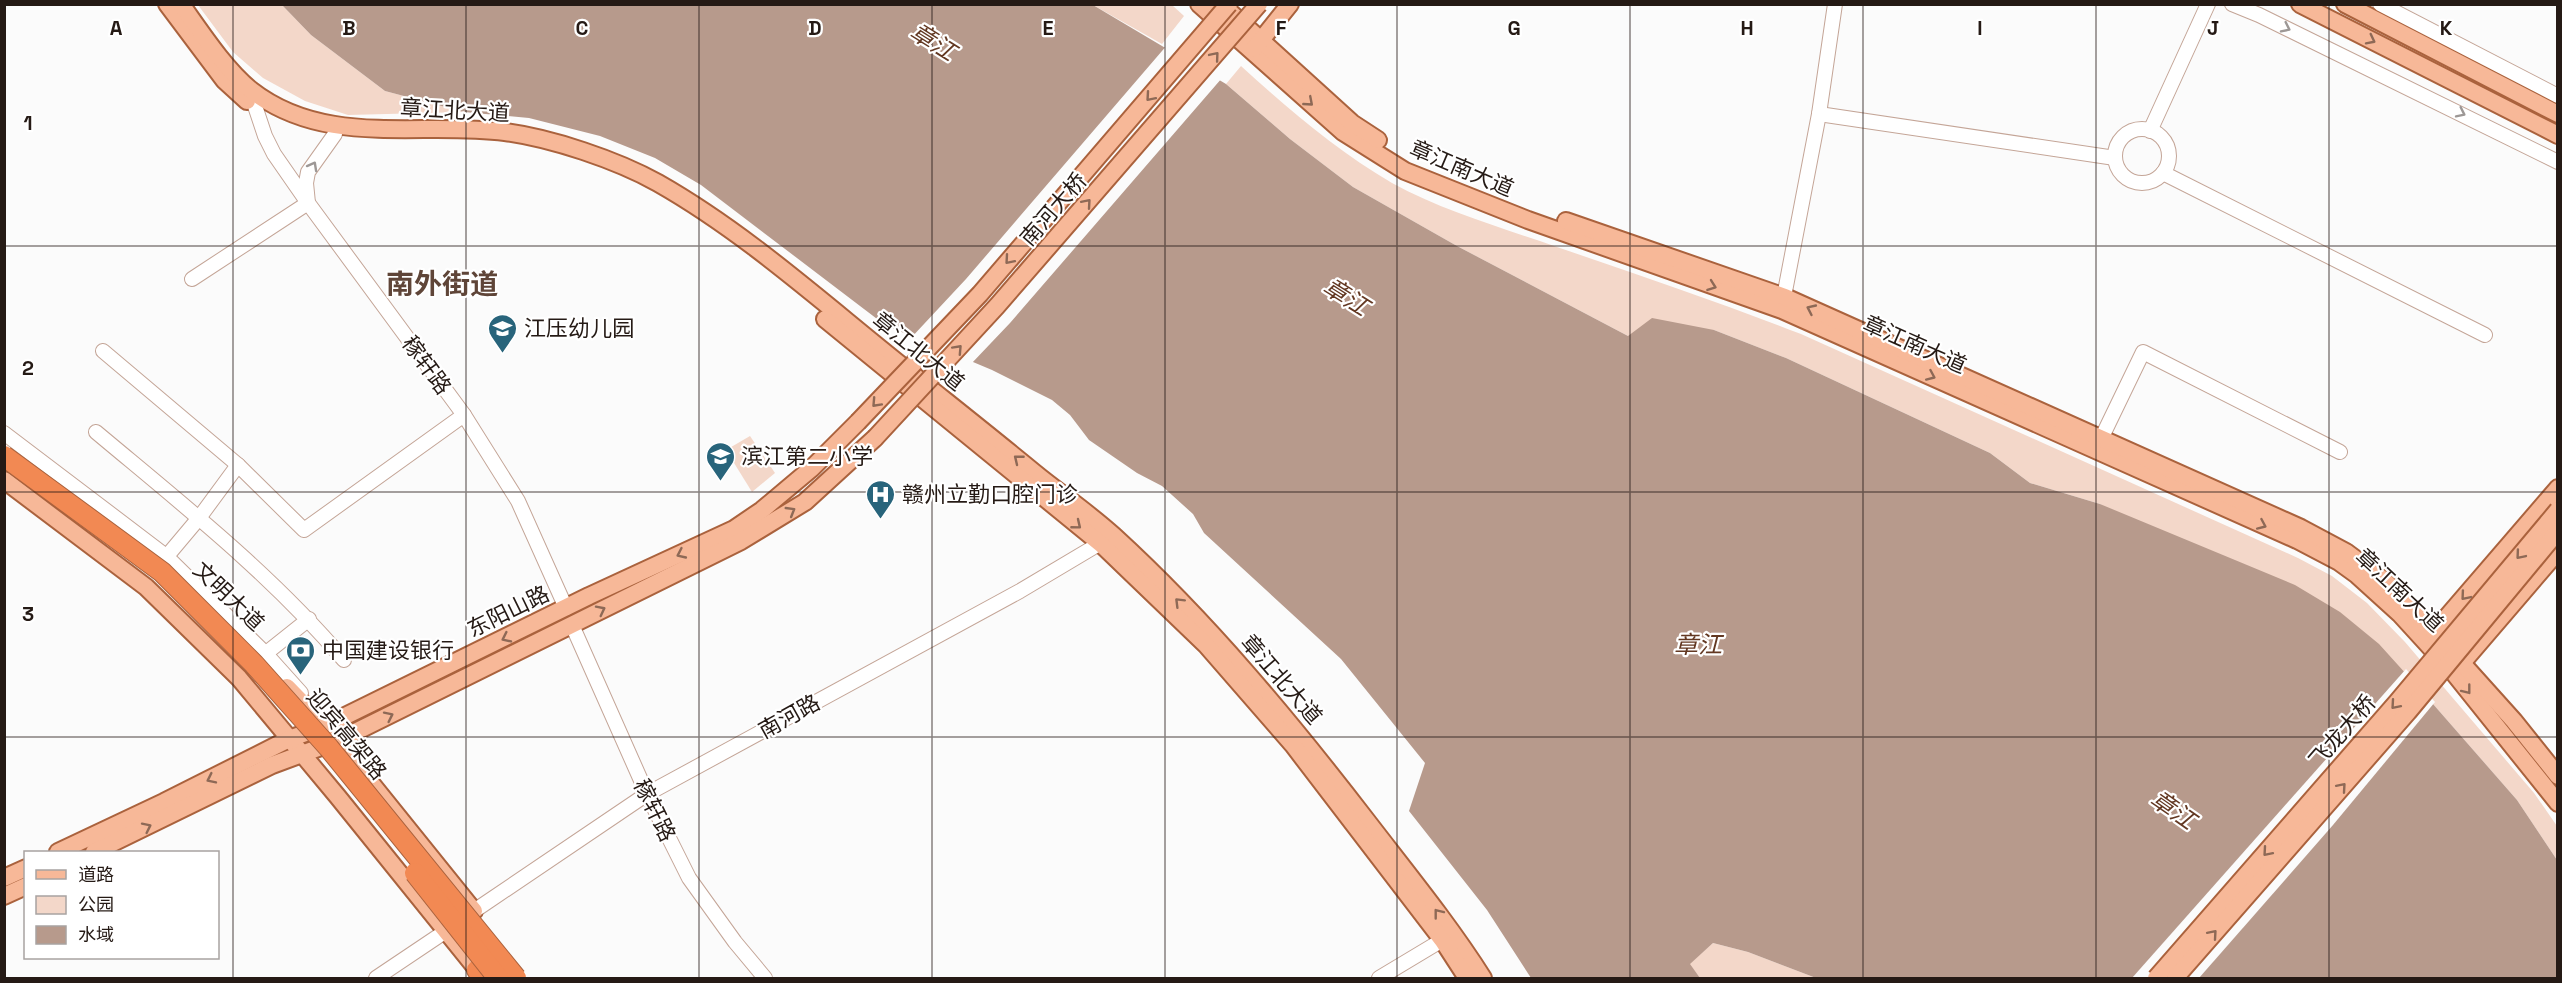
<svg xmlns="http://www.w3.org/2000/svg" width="2562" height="983" font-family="'Space Grotesk','Noto Sans SC',sans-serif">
  <rect width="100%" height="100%" fill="#fbfbfb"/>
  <!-- green -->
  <g fill="#f3d7c9">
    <polygon points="198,5 282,5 311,35 385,91 464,112 348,115 305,101 263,78 233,52"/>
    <polygon points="1093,5 1172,5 1184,16 1162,44"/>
    <path d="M 1241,66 C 1288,109 1337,151 1392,183 C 1443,211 1503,228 1557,247 C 1639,275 1721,303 1801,334 L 2298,558 L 2332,576 L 2367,603 L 2405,642 L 2534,793 L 2557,826 L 2557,860 L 2517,800 L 2426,696 L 2100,504 L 2030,483 L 1990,453 L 1786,358 L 1714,330 L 1628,336 L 1457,246 L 1353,187 L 1290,139 L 1226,84 Z"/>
    <polygon points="750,436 775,473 752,492 726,450"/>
    <polygon points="1713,943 1748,952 1816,978 1700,978 1689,964"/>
  </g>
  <!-- water -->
  <polygon fill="#b79a8c" points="282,5 1093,5 1226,84 1290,139 1353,187 1457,246 1628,336 1652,318 1714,330 1786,358 1990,453 2030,483 2100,504 2295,585 2340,612 2379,644 2426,696 2517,800 2557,860 2557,978 1816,978 1748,952 1713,943 1690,964 1700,978 1531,978 1487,910 1409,811 1425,763 1341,659 1204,533 1193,514 1162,486 1137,473 1089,440 1070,415 1052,400 992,370 885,325 701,185 655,158 600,136 529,118 464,112 385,91 311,35"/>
  <!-- pier -->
  <g fill="#fbfbfb">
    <polygon points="1168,44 1222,78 1010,323 971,364 910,339 966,279"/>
    <polygon points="2406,669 2435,702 2333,825 2199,978 2132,978"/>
  </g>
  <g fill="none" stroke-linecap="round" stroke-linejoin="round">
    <defs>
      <g id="minor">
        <polyline points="2232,4 2259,15 2558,162"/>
        <polyline points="2380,4 2558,96"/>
        <polyline points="261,97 255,106 265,136 274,154 308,203 464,415 518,501 566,608"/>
        <polyline points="1819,114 2115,158"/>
        <circle cx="2142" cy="156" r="27"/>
        <polyline points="2150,131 2208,4"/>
        <polyline points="2163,173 2485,335"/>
        <polyline points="192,279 308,203 306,183 308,172 335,134"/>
        <polyline points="1782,307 1819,114 1835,4"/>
        <polyline points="103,351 238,465 304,530 464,415"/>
        <path d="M 96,432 C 182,504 271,574 344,660"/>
        <polyline points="4,433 166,556 266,654 301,693"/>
        <polyline points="2101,439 2143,352 2340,452"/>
        <polyline points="162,562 199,518 238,465"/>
        <polyline points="572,625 647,794 689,878 735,942 765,978"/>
        <polyline points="260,658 309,619"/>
        <polyline points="474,911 647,794 1020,591 1109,538"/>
        <polyline points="376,978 446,931"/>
        <polyline points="1379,978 1449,936"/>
      </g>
      <g id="major">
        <polyline points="167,4 224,80 247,101"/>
        <path d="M 181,4 C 201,32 225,69 251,90 C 325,148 419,121 505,132 C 551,138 617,160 658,183 C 746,233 823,303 902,366 C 948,403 995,440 1041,478 C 1065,497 1091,515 1114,536 C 1208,622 1290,721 1367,821 C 1407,873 1448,923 1483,978"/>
        <polyline points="1199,4 1343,132 1405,171 1528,220 1782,310 2297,540 2339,562 2357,575 2400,614 2453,672 2558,803"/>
        <polyline points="1221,4 1352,123 1378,140"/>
        <polyline points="2300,4 2558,135"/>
        <polyline points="2345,4 2558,114"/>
        <polyline points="1254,49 1290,4"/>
        <polyline points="1566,221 1785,297 2301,528 2346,552 2385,581 2434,632 2514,721 2558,776"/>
        <polyline points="825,319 1101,544 1206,645 1293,745 1443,941 1467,978"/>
        <polyline points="4,480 146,587 239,678 338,797 484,978"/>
        <polyline points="2434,632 2558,488"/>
        <polyline points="2462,663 2558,551"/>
        <polyline points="287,687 325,726 474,911"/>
        <polyline points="58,852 164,802 289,739 325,726 589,596 734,529 762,510 812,468 858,422"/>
        <polyline points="94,852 272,765 337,741 741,541 805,502 875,438"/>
        <polyline points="4,878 26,868"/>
        <polyline points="4,896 26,886"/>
      </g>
      <polyline id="highway" points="477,970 484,978"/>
    </defs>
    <!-- minor casing -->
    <use href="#minor" stroke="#c4a597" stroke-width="16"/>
    <!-- major casing -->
    <use href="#major" stroke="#aa623d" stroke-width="20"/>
    <!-- highway casing -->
    <use href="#highway" stroke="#aa623d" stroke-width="22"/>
    <!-- minor -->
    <use href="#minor" stroke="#fff" stroke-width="14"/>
    <!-- major -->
    <use href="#major" stroke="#f7b898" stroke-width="16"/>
    <!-- highway -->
    <use href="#highway" stroke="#f28953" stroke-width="20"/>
    <defs>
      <g id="major-bridge">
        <polyline points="858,422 980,294 1229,4"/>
        <polyline points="875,438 997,306 1259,4"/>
        <polyline points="2156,978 2397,702 2558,510"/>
        <polyline points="2175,978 2408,712 2558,531"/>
      </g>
      <g id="highway-bridge">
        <polyline points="4,456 162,572 254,664 329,748 516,978"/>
        <polyline points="415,873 498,978"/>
      </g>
    </defs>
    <!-- major-bridge casing -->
    <use href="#major-bridge" stroke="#aa623d" stroke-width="20" stroke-linecap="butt"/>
    <!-- highway-bridge casing -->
    <use href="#highway-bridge" stroke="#aa623d" stroke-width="22" stroke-linecap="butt"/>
    <!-- major-bridge -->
    <use href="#major-bridge" stroke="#f7b898" stroke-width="16"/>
    <!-- highway-bridge -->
    <use href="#highway-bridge" stroke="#f28953" stroke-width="20"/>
  </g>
  <!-- one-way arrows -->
  <defs><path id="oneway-chevron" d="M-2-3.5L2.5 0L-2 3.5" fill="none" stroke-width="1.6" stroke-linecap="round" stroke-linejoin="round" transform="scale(1.5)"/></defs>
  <g stroke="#9d9896">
    <use href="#oneway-chevron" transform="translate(2286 28) rotate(26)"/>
    <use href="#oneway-chevron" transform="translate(2461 113) rotate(26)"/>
    <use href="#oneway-chevron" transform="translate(313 166) rotate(-61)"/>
  </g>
  <g stroke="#8e6956">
    <use href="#oneway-chevron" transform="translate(2371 40) rotate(27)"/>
    <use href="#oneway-chevron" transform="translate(1215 56) rotate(-50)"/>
    <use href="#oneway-chevron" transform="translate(1150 97) rotate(131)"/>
    <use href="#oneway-chevron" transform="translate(1309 102) rotate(41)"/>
    <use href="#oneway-chevron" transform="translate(1087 203) rotate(-49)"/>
    <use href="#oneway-chevron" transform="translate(1009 260) rotate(131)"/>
    <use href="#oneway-chevron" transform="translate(1712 286) rotate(20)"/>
    <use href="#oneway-chevron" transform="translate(1811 309) rotate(-155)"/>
    <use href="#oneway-chevron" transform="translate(958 349) rotate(-47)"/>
    <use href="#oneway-chevron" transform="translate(1931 376) rotate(24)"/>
    <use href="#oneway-chevron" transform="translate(876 403) rotate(133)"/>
    <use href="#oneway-chevron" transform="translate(1018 459) rotate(-141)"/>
    <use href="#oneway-chevron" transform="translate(791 511) rotate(-31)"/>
    <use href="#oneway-chevron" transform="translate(1077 525) rotate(39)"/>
    <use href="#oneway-chevron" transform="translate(2262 525) rotate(24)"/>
    <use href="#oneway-chevron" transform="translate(681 554) rotate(155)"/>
    <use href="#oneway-chevron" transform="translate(2520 555) rotate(130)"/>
    <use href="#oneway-chevron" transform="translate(2465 596) rotate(130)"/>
    <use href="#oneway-chevron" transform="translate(1179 602) rotate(-135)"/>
    <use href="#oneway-chevron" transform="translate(601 610) rotate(-27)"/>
    <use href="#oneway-chevron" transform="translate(506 638) rotate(154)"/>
    <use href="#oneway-chevron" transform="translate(2467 690) rotate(52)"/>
    <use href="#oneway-chevron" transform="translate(2395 705) rotate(131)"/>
    <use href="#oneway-chevron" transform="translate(389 716) rotate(-26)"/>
    <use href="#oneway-chevron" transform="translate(211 779) rotate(154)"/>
    <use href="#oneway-chevron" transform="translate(2342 787) rotate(-49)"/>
    <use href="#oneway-chevron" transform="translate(147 827) rotate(-26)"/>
    <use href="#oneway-chevron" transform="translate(2267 852) rotate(131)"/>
    <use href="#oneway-chevron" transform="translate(1438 913) rotate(-128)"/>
    <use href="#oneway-chevron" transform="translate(2213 934) rotate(-49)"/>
  </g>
  <!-- grid -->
  <path fill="none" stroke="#251a15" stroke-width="1.5" stroke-opacity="0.55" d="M 233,4 L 233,978M 466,4 L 466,978M 699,4 L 699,978M 932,4 L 932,978M 1165,4 L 1165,978M 1397,4 L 1397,978M 1630,4 L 1630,978M 1863,4 L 1863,978M 2096,4 L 2096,978M 2329,4 L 2329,978M 4,246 L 2558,246M 4,492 L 2558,492M 4,737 L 2558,737"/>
  <!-- icons -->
  <defs>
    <symbol id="school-pin" viewBox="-11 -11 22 30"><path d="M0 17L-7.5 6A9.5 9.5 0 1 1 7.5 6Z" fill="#28647b" stroke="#fff"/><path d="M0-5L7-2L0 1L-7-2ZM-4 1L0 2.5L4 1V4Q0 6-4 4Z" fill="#fff"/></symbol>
    <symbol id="hospital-pin" viewBox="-11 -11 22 30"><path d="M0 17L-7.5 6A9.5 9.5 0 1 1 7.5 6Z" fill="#28647b" stroke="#fff"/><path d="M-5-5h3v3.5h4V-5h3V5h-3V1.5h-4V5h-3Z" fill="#fff"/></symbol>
    <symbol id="bank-pin" viewBox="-11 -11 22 30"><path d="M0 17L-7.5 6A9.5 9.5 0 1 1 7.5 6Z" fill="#28647b" stroke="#fff"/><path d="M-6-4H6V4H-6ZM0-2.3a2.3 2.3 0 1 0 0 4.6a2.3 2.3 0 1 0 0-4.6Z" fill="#fff"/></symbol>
  </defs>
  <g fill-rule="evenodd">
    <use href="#school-pin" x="486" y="312" width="33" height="45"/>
    <use href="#school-pin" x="704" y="440" width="33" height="45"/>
    <use href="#hospital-pin" x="864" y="478" width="33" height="45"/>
    <use href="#bank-pin" x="284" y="634" width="33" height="45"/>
  </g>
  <g text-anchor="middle" stroke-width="4.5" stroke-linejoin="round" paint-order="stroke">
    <!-- street labels -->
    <g font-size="22" fill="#251a15" stroke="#fff">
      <text transform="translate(455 110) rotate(3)" y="8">章江北大道</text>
      <text transform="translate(1462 168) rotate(23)" y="8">章江南大道</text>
      <text transform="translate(1053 209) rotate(-49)" y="8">南河大桥</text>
      <text transform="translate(1915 344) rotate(24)" y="8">章江南大道</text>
      <text transform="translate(919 351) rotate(39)" y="8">章江北大道</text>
      <text transform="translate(427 365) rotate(54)" y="8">稼轩路</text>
      <text transform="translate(2400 590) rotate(43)" y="8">章江南大道</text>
      <text transform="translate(229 596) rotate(44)" y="8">文明大道</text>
      <text transform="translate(508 611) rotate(-26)" y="8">东阳山路</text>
      <text transform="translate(1282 679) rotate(49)" y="8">章江北大道</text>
      <text transform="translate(789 716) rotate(-29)" y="8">南河路</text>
      <text transform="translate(2342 731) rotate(-49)" y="8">飞龙大桥</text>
      <text transform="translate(347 734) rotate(50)" y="8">迎宾高架路</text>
      <text transform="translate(655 810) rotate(64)" y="8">稼轩路</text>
    </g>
    <!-- poi labels -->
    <g font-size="22" fill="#251a15" stroke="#fff" text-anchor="start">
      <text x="524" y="336">江压幼儿园</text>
      <text x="741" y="464">滨江第二小学</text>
      <text x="902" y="502">赣州立勤口腔门诊</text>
      <text x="322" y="658">中国建设银行</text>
    </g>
    <!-- water labels -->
    <g font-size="24" font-style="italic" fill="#633822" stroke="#fff">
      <text transform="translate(933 42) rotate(32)" y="8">章江</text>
      <text transform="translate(1346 297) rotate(32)" y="8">章江</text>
      <text x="1698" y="653">章江</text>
      <text transform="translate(2173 810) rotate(35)" y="8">章江</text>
    </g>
    <!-- district labels -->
    <g font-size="28" font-weight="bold" fill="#5f4538" stroke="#fff">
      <text x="442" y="294">南外街道</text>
    </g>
  </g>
  <g font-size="20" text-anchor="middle" font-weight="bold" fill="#251a15" stroke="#fff" stroke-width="4.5" stroke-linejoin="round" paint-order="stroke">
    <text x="116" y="35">A</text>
    <text x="349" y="35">B</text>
    <text x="582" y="35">C</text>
    <text x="815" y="35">D</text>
    <text x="1048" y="35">E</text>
    <text x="1281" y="35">F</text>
    <text x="1514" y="35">G</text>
    <text x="1747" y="35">H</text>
    <text x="1980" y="35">I</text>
    <text x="2213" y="35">J</text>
    <text x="2446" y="35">K</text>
    <text x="28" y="130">1</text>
    <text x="28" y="375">2</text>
    <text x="28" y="621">3</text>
  </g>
  <!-- border -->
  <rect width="2562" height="983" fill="none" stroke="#251a15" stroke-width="12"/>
  <!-- legend -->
  <rect x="24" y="851" width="195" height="108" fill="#ffffff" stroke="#a8a3a1" stroke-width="1.5"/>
  <rect x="36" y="870" width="30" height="9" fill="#f7b898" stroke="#a8a3a1" stroke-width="1.5"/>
  <text x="78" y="881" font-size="18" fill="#251a15">道路</text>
  <rect x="36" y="896" width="30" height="18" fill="#f3d7c9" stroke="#a8a3a1" stroke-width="1.5"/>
  <text x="78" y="911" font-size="18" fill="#251a15">公园</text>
  <rect x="36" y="926" width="30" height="18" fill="#b79a8c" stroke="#a8a3a1" stroke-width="1.5"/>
  <text x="78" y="941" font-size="18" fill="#251a15">水域</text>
</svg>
